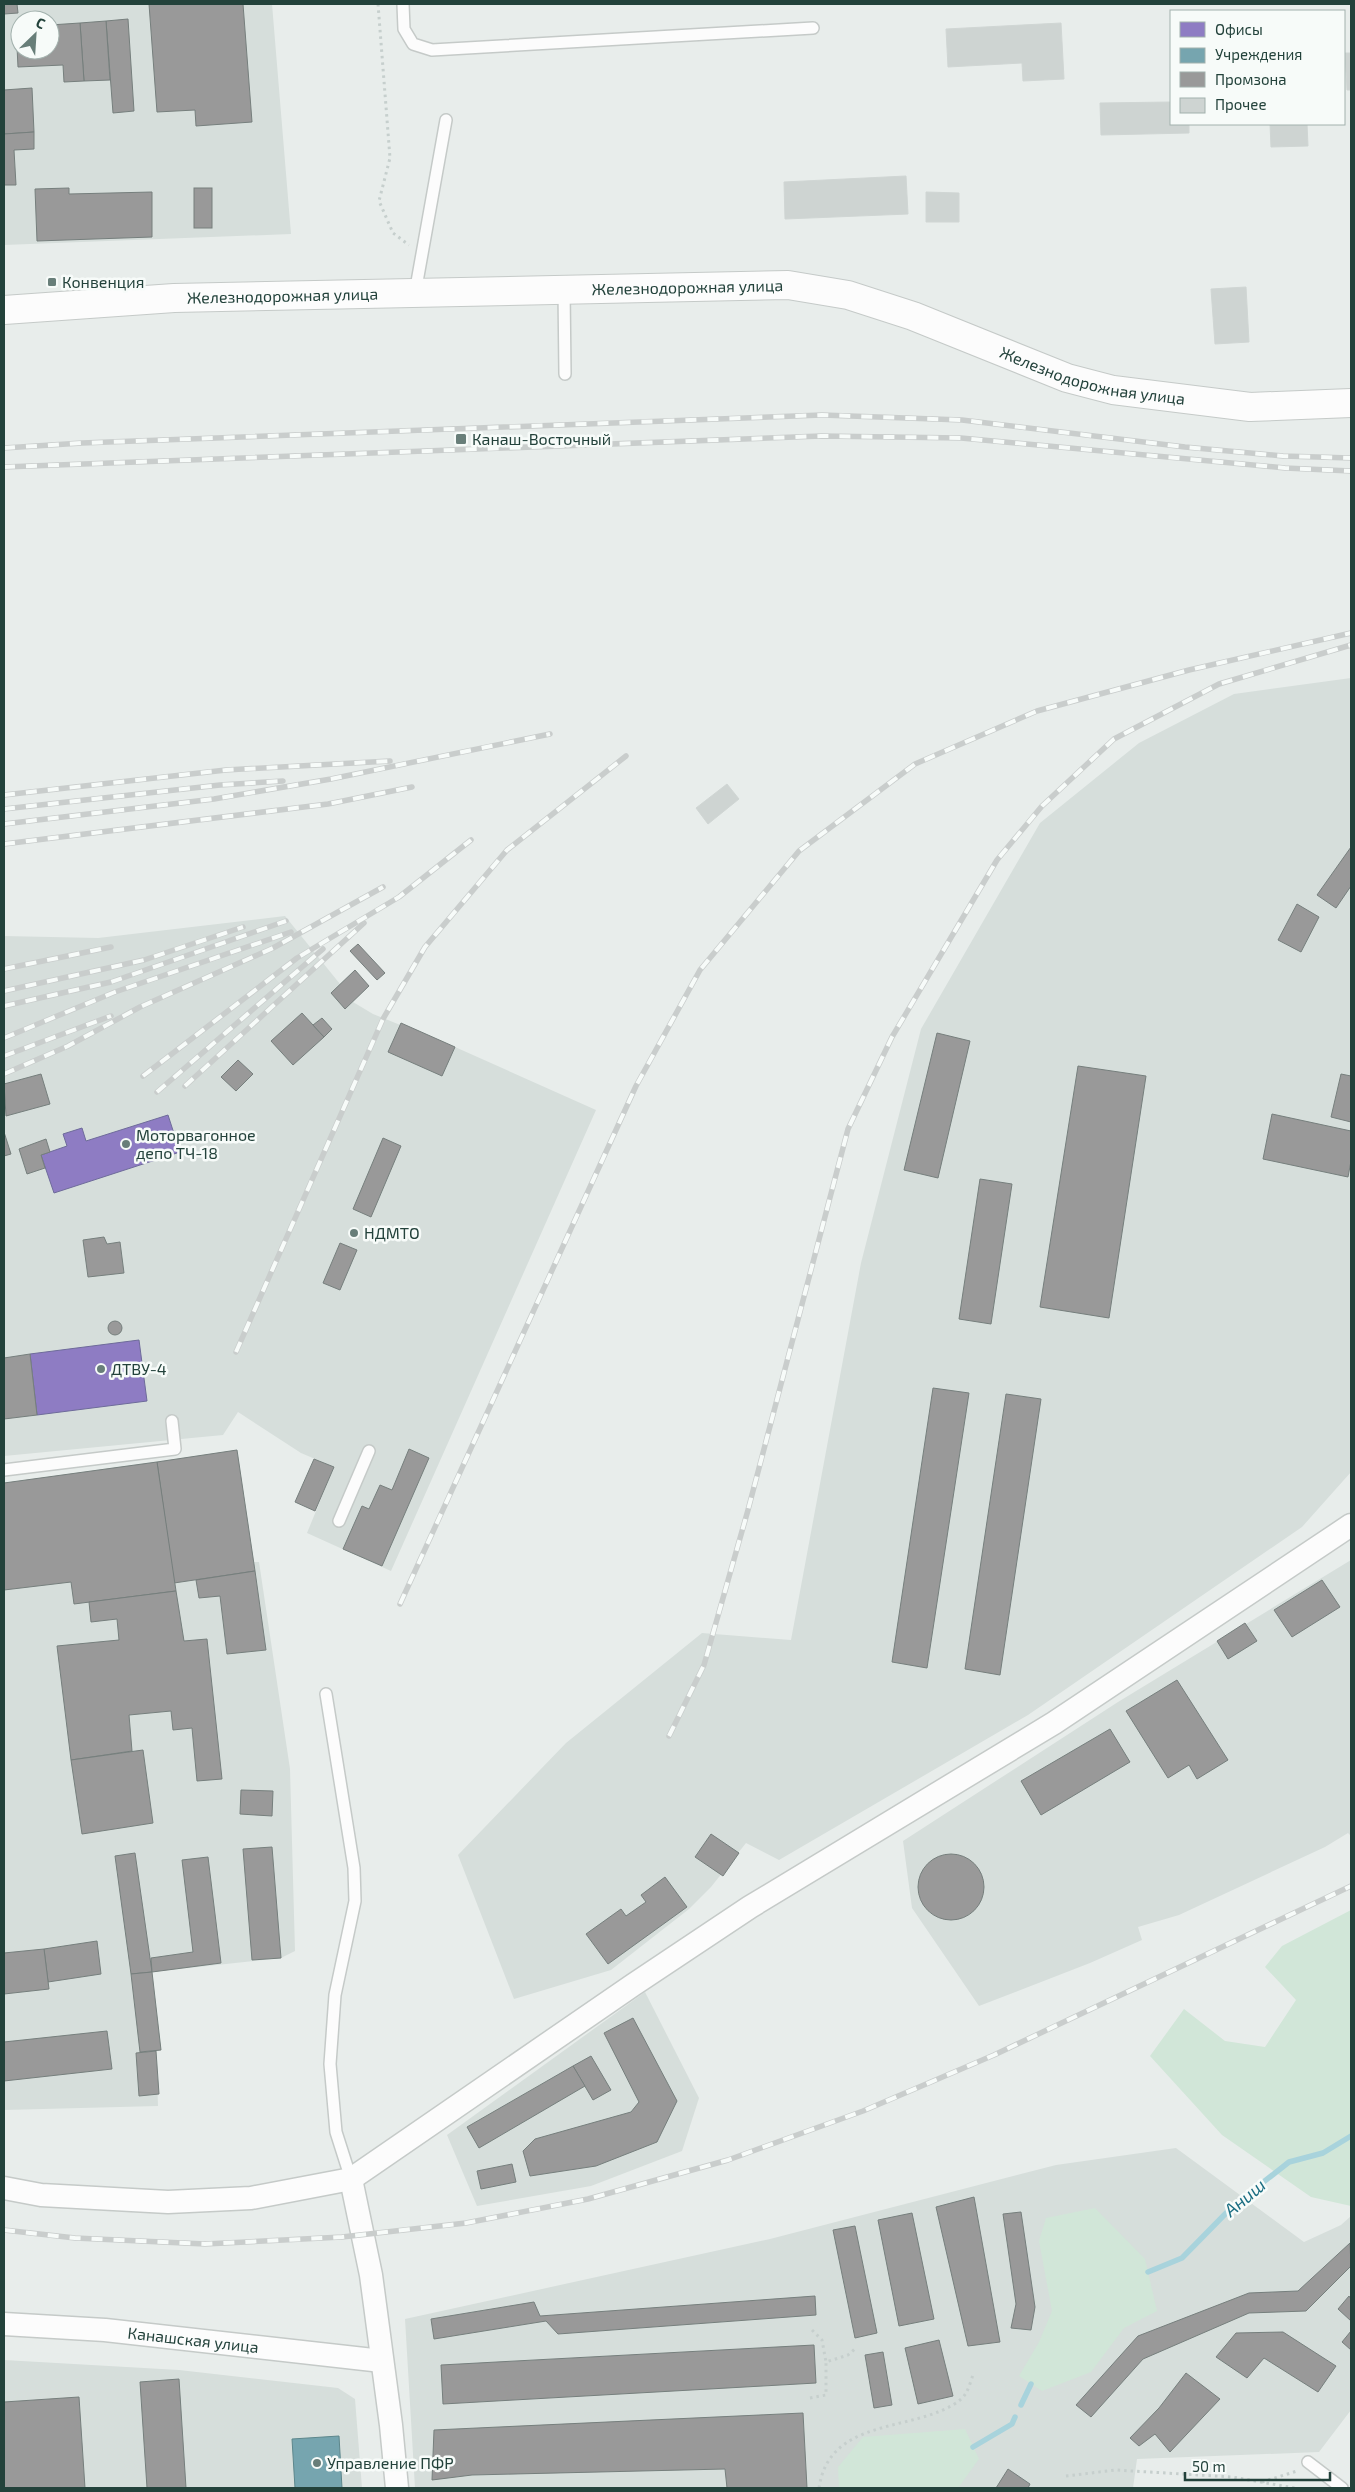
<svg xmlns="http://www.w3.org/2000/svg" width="1355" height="2492" font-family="'Exo 2',sans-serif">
  <rect width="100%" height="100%" fill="#e8edeb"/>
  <!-- built -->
  <g fill="#d6dedb" fill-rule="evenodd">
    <path d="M 4,4 L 272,4 L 291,234 L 4,245 ZM 20,20 L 50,20 L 50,50 L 20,50 Z"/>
    <polygon points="1351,678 1351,1472 1302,1527 1028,1715 779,1860 746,1843 711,1887 689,1909 611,1970 514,1999 458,1855 566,1743 702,1633 791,1640 861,1263 921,1029 1040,823 1139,743 1234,694"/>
    <polygon points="285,916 340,984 355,970 369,986 353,1002 373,1014 455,1047 596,1110 391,1571 307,1533 334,1467 301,1453 238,1412 223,1435 4,1456 4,936 98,938"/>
    <polygon points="237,1450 254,1562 259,1562 290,1769 295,1951 281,1958 152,1972 161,2050 156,2051 158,2106 4,2110 4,1483"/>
    <polygon points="1351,1560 1351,1836 1348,1833 1325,1847 1179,1915 1138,1927 1142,1940 1090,1963 979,2006 912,1908 903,1841 1118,1702"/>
    <polygon points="645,1992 699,2098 682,2151 591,2186 477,2206 447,2135"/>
    <polygon points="1176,2148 1304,2242 1341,2225 1351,2216 1351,2410 1319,2452 1137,2459 1133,2488 415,2488 405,2319 770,2239 1056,2165"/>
    <polygon points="4,2360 179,2370 338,2388 355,2399 362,2488 4,2488"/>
  </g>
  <!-- green -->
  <g fill="#d1e6d8">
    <polygon points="1351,1910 1351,2206 1311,2197 1222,2135 1150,2056 1184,2009 1225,2041 1265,2047 1296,2000 1265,1967 1282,1946"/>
    <polygon points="1095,2208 1145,2259 1157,2311 1124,2328 1091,2372 1042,2391 1019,2376 1039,2342 1052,2311 1039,2241 1046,2218"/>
    <polygon points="965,2429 979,2459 958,2488 839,2488 838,2467 863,2437"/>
  </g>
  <!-- offices -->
  <g fill="#8e7cc3" stroke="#6e6b9a">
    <polygon points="168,1115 180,1152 54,1193 41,1155 67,1146 63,1134 82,1128 86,1141"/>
    <polygon points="139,1340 147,1401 37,1415 30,1354"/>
  </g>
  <!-- public -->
  <polygon fill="#76a5af" stroke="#5d878c" points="339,2436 342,2488 295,2488 292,2439"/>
  <!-- industry -->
  <g fill="#999" stroke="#767f7d">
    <polygon points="4,4 17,4 18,13 4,14"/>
    <polygon points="149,4 243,4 252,122 196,126 195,110 157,112"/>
    <polygon points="128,19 134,111 113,113 106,21"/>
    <polygon points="106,21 110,80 84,81 80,23"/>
    <polygon points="80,23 84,81 64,82 63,65 18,67 16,27 20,27 20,50 50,50 50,25"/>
    <polygon points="32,88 34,132 4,134 4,90"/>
    <polygon points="34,132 34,149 14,150 16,185 4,185 4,134"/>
    <polygon points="69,188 69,194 152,192 152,237 37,241 35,189"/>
    <rect x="194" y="188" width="18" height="40"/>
    <polygon points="1351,847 1351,886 1336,908 1317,895"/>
    <polygon points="1297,904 1319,917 1301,952 1278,940"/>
    <polygon points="358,944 385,973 377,980 350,951"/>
    <polygon points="355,970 369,986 345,1009 331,993"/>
    <polygon points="302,1013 324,1037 293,1065 271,1041"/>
    <polygon points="322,1018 332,1029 324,1037 313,1025"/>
    <polygon points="401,1023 455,1047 442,1076 388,1052"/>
    <polygon points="937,1033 970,1041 938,1178 904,1170"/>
    <polygon points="238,1060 253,1074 236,1091 221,1077"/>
    <polygon points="1078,1066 1146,1076 1109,1318 1040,1307"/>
    <polygon points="41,1074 50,1104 6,1116 4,1084"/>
    <polygon points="1341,1074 1351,1076 1351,1122 1331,1117"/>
    <polygon points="1272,1114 1351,1131 1351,1161 1348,1177 1263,1159"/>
    <polygon points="4,1132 11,1154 4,1156"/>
    <polygon points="383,1138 401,1146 371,1217 353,1209"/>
    <polygon points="46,1139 50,1152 41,1155 45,1168 27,1174 19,1149"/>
    <polygon points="980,1179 1012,1184 991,1324 959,1319"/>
    <polygon points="104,1237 107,1244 120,1242 124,1273 88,1277 83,1240"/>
    <polygon points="340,1243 357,1250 340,1290 323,1283"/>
    <circle cx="115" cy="1328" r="7"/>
    <polygon points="30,1354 37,1415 4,1419 4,1358"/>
    <polygon points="933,1388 969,1393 927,1668 892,1662"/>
    <polygon points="1006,1394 1041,1399 1000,1675 965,1669"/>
    <polygon points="409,1449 429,1458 382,1566 343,1549 362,1506 369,1509 380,1485 392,1490"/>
    <polygon points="237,1450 255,1571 174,1583 157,1462"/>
    <polygon points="314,1459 334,1467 315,1511 295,1502"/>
    <polygon points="157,1462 176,1591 74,1604 71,1582 4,1590 4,1483"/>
    <polygon points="255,1571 266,1650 227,1654 220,1596 199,1598 196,1580"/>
    <polygon points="1322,1580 1340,1607 1292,1637 1274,1610"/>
    <polygon points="176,1591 184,1641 207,1639 222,1779 197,1781 192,1728 173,1730 171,1711 129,1715 132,1751 71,1760 57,1646 119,1640 117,1619 91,1622 89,1602"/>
    <polygon points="1245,1623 1257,1641 1228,1659 1217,1641"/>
    <polygon points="1177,1680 1228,1760 1197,1779 1189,1765 1168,1778 1126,1711"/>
    <polygon points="1110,1729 1130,1762 1041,1815 1021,1781"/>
    <polygon points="143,1750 153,1823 82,1834 71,1760"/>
    <polygon points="241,1790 273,1791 272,1816 240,1814"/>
    <polygon points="711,1834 739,1853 723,1876 695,1857"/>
    <polygon points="272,1847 281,1958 252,1960 243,1849"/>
    <polygon points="135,1853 152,1972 131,1974 115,1856"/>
    <circle cx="951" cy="1887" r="33"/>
    <polygon points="208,1857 221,1963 152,1972 151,1958 193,1952 182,1860"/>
    <polygon points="665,1877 687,1907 608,1964 586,1934 621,1909 626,1916 646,1902 641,1895"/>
    <polygon points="97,1941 101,1974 48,1982 44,1949"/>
    <polygon points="44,1949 49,1989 4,1994 4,1953"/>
    <polygon points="152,1972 161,2050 140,2052 131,1974"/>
    <polygon points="633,2018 677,2101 657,2142 596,2166 530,2176 523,2151 535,2139 631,2112 639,2102 604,2033"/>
    <polygon points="107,2031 112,2069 4,2081 4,2042"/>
    <polygon points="156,2051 159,2094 139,2096 136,2053"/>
    <polygon points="591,2056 611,2090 593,2100 573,2066"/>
    <polygon points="573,2066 585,2086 479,2148 467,2127"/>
    <polygon points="512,2164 516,2182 481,2189 477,2171"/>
    <polygon points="974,2197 1000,2342 968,2346 936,2207"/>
    <polygon points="1021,2212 1035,2307 1031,2330 1011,2328 1016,2304 1003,2214"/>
    <polygon points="912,2213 934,2319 899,2326 878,2220"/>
    <polygon points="855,2226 877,2333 855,2338 833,2230"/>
    <polygon points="1350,2243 1351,2266 1306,2311 1249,2313 1143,2359 1091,2417 1076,2405 1138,2336 1249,2293 1298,2291"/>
    <polygon points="815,2296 816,2315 558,2334 546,2321 434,2339 431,2319 534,2302 540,2316"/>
    <polygon points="1349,2296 1351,2299 1351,2321 1338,2309"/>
    <polygon points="1351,2331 1351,2350 1342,2342"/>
    <polygon points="1283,2332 1336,2366 1318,2392 1264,2358 1247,2378 1216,2357 1236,2333"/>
    <polygon points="939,2340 953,2396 918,2404 905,2348"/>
    <polygon points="814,2345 816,2383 443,2404 441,2365"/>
    <polygon points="883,2352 892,2405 874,2408 865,2355"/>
    <polygon points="1186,2373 1220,2399 1170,2452 1155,2434 1139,2446 1130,2438 1159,2408"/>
    <polygon points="179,2379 186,2488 147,2488 140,2382"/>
    <polygon points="79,2397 85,2488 4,2488 4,2402"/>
    <polygon points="803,2413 807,2488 727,2488 725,2469 472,2475 432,2480 434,2430"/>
    <polygon points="1008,2469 1030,2484 1028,2488 996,2488"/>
  </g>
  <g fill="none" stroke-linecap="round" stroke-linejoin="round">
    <!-- stream -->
    <g stroke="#a8d3dc" stroke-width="5.5">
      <polyline points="1148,2272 1182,2258 1233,2206 1289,2162 1323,2153 1351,2136"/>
      <polyline points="1021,2405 1031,2384"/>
      <polyline points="973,2447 1012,2424 1015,2417"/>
    </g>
  </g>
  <!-- building -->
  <g fill="#ced4d2" stroke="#d0d6d4">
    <polygon points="1061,23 1064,79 1023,81 1022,63 948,67 946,29"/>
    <polygon points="1345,53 1351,53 1351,90 1347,90"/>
    <polygon points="1171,102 1171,124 1189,124 1189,133 1101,135 1100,103"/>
    <polygon points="1270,124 1307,124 1308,146 1271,147"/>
    <polygon points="906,176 908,214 785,219 784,182"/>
    <polygon points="926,192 959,193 959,222 926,222"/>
    <polygon points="1246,287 1249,342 1215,344 1211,289"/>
    <polygon points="727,784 739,799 708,824 696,808"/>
  </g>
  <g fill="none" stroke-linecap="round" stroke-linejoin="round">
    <defs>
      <g id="service">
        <polyline points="403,4 404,29 413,44 432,50 813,28"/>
        <polyline points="564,290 565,374"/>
        <polyline points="415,293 446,120"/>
        <polyline points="4,1470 175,1449 172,1421"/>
        <polyline points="339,1521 369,1451"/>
        <polyline points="326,1694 354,1868 355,1901 335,1995 330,2064 336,2132 351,2179"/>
        <polyline points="1308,2462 1342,2488"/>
      </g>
      <g id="minor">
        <polyline points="351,2179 371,2275 391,2425 397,2488"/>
        <polyline points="4,2188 41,2195 168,2202 251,2198 351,2179 633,1985 750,1907 1054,1723 1351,1525"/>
        <path id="s1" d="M 4,2324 L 105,2330 L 382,2361"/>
      </g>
      <g id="tertiary">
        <path id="s2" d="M 4,310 L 174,298 L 788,285 L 848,295 L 913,316 L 1067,378 L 1113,390 L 1250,407 L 1351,403"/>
      </g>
    </defs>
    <!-- service casing -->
    <use href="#service" stroke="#c5cac8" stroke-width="14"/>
    <!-- minor casing -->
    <use href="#minor" stroke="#c5cac8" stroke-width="25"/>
    <!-- tertiary casing -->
    <use href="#tertiary" stroke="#c5cac8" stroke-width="30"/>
    <!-- path -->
    <g stroke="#c6cfcd" stroke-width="3" stroke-dasharray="2.5 4" stroke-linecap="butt">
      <polyline points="378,4 390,158 379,201 393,233 409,245"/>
      <polyline points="812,2330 822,2340 826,2362"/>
      <polyline points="810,2398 826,2395 826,2362 848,2355 857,2347"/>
      <polyline points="1066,2476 1116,2470 1232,2477 1295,2488"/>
      <polyline points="1262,2482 1297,2471"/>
      <path d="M 819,2488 C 828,2426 892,2430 938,2412 C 948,2408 961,2402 966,2393 C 969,2388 971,2380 973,2375"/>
    </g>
    <!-- service -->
    <use href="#service" stroke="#fcfcfc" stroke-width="11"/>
    <!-- minor -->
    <use href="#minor" stroke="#fcfcfc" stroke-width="22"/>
    <!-- tertiary -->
    <use href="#tertiary" stroke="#fcfcfc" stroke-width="28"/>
    <defs>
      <g id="rail">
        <polyline points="4,448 82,443 822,415 962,420 1185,447 1283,456 1351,458"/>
        <polyline points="4,467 821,436 961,438 1285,468 1351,471"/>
        <polyline points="4,795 226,770 390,761"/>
        <polyline points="4,809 220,785 283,781"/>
        <polyline points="4,824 214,799 331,779 550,734"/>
        <polyline points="4,844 328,804 412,787"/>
        <polyline points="4,969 111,947"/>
        <polyline points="4,991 144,960 243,927"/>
        <polyline points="4,1006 111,982 286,921"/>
        <polyline points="4,1038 115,992 291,932"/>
        <polyline points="4,1056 111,1016"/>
        <polyline points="4,1074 68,1046 140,1007 273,948 383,887"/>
        <polyline points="143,1076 297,958 399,897 471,840"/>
        <polyline points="185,1086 364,923"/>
        <polyline points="157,1092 323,949"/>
        <polyline points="236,1352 383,1019 425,947 507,850 626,756"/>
        <polyline points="400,1604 636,1086 700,970 799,851 915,764 1037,711 1189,670 1351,633"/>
        <polyline points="669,1736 704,1665 748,1510 848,1129 892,1037 997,860 1042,806 1114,739 1219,684 1351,645"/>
        <polyline points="4,2230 75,2238 205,2244 342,2237 466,2223 588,2199 728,2160 863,2111 994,2055 1351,1886"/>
      </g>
    </defs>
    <!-- rail casing -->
    <use href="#rail" stroke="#c9cdcc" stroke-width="5.5"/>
    <!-- rail -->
    <use href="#rail" stroke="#f7fbf9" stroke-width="4" stroke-dasharray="11" stroke-linecap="butt"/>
  </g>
  <!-- markers -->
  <g fill="#687e79" stroke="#f7fbf9" stroke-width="2">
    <rect x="47" y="277" width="10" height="10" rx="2.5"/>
    <rect x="455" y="433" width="12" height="12" rx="2.5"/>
    <circle cx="126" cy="1144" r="5"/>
    <circle cx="354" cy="1233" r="5"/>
    <circle cx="101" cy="1369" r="5"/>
    <circle cx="317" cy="2463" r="5"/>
  </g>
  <g text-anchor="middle" stroke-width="5" stroke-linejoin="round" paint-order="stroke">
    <!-- poi labels -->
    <g font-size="16" fill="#23423b" stroke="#f7fbf9" text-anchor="start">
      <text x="62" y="288">Конвенция</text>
      <text x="472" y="445">Канаш-Восточный</text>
      <text x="136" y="1141">Моторвагонное<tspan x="136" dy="18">депо ТЧ-18</tspan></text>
      <text x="364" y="1239">НДМТО</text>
      <text x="111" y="1375">ДТВУ-4</text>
      <text x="327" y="2469">Управление ПФР</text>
    </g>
    <!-- street labels -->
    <g font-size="16" fill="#23423b" stroke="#f7fbf9">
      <text dy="6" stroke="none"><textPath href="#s2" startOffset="684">Железнодорожная улица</textPath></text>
      <text dy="6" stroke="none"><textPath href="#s2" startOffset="279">Железнодорожная улица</textPath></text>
      <text dy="6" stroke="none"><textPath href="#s2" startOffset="1104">Железнодорожная улица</textPath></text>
      <text dy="6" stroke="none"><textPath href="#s1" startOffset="190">Канашская улица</textPath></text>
    </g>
    <!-- water labels -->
    <g font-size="18" font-style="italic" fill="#1a6d82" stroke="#f7fbf9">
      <text transform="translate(1245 2198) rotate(-40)" y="6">Аниш</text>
    </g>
  </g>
  <!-- border -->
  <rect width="1355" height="2492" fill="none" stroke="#23423b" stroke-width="10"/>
  <!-- legend -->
  <rect x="1170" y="10" width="175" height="115" fill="#f7fbf9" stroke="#a2b1ad"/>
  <rect x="1180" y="22" width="25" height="15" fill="#8e7cc3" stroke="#a2b1ad"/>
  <text x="1215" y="35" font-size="15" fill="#23423b">Офисы</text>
  <rect x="1180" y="48" width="25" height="15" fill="#76a5af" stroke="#a2b1ad"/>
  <text x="1215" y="60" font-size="15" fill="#23423b">Учреждения</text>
  <rect x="1180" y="72" width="25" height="15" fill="#999999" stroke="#a2b1ad"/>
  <text x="1215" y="85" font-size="15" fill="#23423b">Промзона</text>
  <rect x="1180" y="98" width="25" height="15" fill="#ced4d2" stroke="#a2b1ad"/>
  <text x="1215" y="110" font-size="15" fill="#23423b">Прочее</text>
  <!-- north arrow -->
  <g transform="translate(35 35) rotate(25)"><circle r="24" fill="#f7fbf9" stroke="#a2b1ad"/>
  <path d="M0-4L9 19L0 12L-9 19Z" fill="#687e79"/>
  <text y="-8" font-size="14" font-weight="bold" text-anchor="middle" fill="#23423b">С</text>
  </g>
  <!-- scale -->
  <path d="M1185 2472v8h145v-8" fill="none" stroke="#23423b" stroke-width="2.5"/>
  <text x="1192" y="2472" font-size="15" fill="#23423b" stroke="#f7fbf9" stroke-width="4" paint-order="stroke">50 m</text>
</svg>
